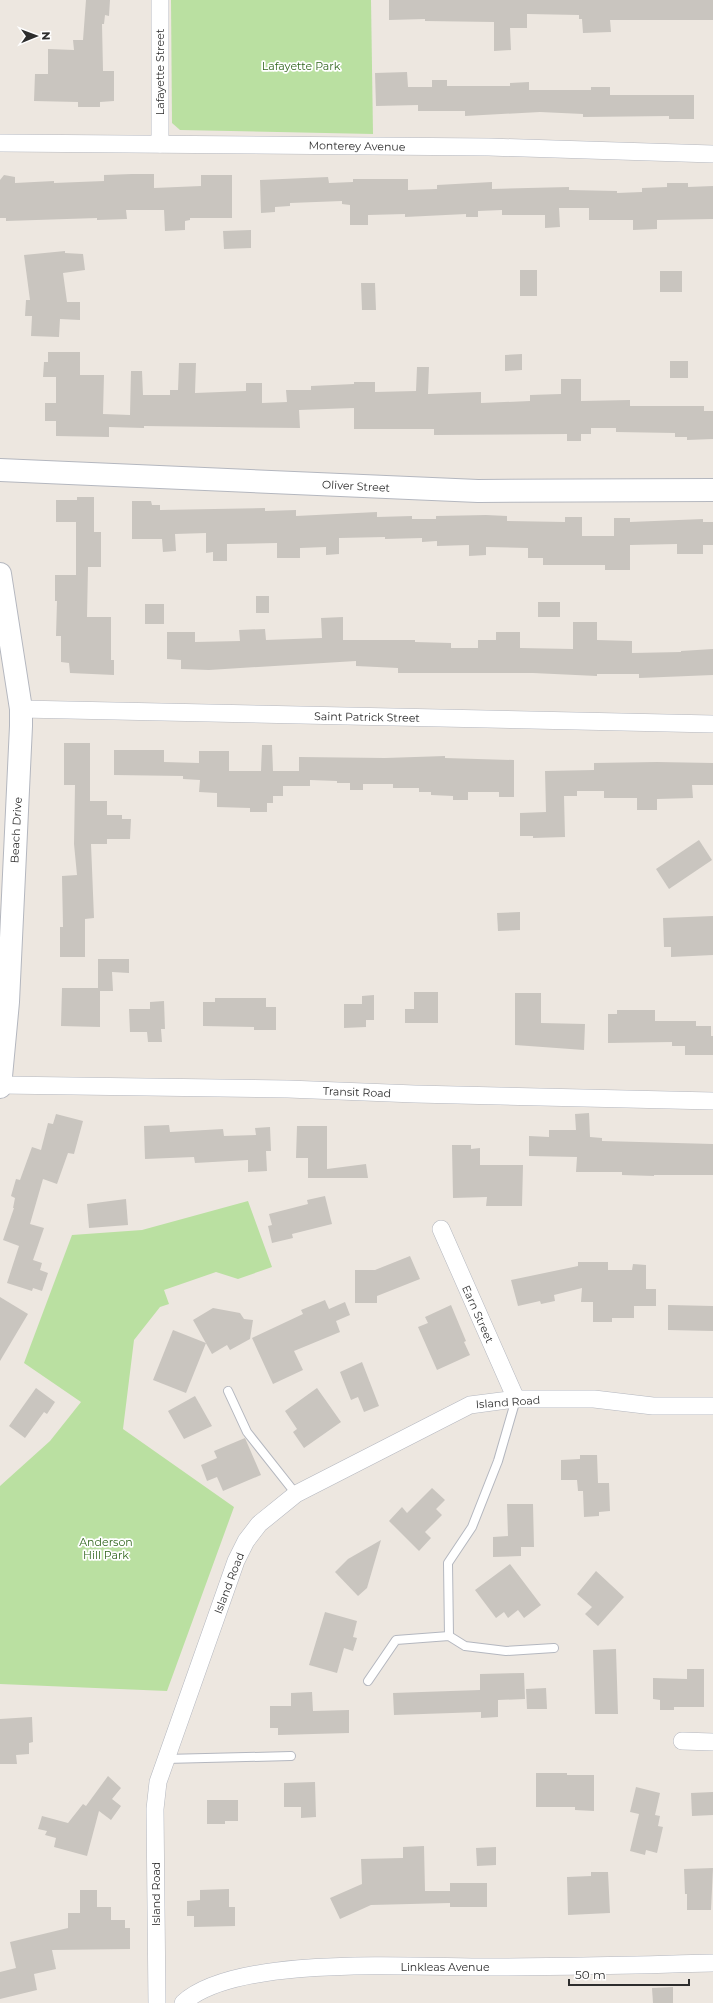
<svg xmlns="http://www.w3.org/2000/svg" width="713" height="2003" font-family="Montserrat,sans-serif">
  <rect width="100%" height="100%" fill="#ede7e0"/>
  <!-- green -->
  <g fill="#bae0a1">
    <polygon points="171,0 371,0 373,134 180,130 172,123"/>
    <polygon points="248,1201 272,1267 238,1279 216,1272 164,1290 169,1304 160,1307 134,1340 123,1429 234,1507 167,1691 0,1684 0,1486 50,1441 81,1402 24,1363 72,1235 142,1230"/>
  </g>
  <!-- building -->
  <g fill="#c9c5bf">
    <polygon points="86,0 110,0 109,16 105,15 104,24 102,24 103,71 114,71 114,101 100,102 100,107 78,107 78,102 34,101 35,74 48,74 48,49 74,50 73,40 83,40"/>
    <polygon points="389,0 713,0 713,20 610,20 611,32 583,33 582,19 579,19 579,15 527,14 527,28 510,28 511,50 494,51 494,22 425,21 425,19 389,20"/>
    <polygon points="407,72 408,87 432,87 432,80 447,80 447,86 510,86 510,83 529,82 529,90 591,90 591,87 610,87 610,95 694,95 694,119 669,119 669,116 583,117 583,114 540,112 465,116 465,111 418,111 418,105 376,106 375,73"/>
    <polygon points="132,174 154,174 154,188 201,186 201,175 232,175 232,218 190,218 190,220 185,221 185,230 165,231 164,210 126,210 127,219 97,220 97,218 6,221 6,218 0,218 0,180 4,175 15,177 15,183 54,181 54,183 104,181 104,175"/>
    <polygon points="328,177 329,183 353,182 353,179 408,179 408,190 437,189 437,185 492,182 492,189 569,187 569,190 617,191 617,193 642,192 642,188 667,187 667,183 688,183 688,187 713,186 713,219 657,220 657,229 633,230 633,220 589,220 589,208 559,208 560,227 545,228 545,215 502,215 502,210 478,211 478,217 466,217 466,214 405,217 405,214 368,215 368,225 350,225 350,205 342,204 342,201 290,203 290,206 275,207 275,212 261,213 260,180"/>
    <polygon points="251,230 251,248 224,249 223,231"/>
    <polygon points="65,251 65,253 83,254 85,270 63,273 67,302 80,302 80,320 60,319 59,337 31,336 32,316 25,316 26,300 30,300 24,255"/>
    <rect x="520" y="270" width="17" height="26"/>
    <rect x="660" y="271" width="22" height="21"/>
    <polygon points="361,283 375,283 376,310 362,310"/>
    <polygon points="48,352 80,352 80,375 104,375 103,414 130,415 131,371 142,371 143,395 170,395 170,390 178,390 179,363 196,363 195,393 246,391 246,383 262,383 262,403 287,402 286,390 311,390 311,386 354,384 354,382 375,382 375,392 416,391 417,367 429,367 428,394 481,392 481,403 530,401 530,395 561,394 561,379 581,379 581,401 630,400 630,406 704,406 704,411 713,411 713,439 687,440 687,437 675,437 675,433 616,432 616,428 591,428 591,434 581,434 581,441 567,441 567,434 434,435 434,429 354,429 354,408 299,410 300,428 144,426 144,428 109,427 109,437 56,436 56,421 45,421 45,403 56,403 56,377 43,377 44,362 48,362"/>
    <polygon points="522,354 522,370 505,371 505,355"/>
    <rect x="670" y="361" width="18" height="17"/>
    <polygon points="77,497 94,497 94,532 101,532 101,567 88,567 87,617 111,617 111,660 114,660 114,675 70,673 69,663 61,662 61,636 56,636 57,601 55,601 55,575 76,575 76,522 56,522 56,500 77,500"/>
    <polygon points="132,501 151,501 152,505 160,505 160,510 265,508 265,511 296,510 296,516 377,512 377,517 412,516 412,519 436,519 436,516 486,515 507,516 507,521 565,522 565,517 582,517 582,536 614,536 614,518 630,518 630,522 703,519 703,522 713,522 713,545 703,545 703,554 677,554 677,544 630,545 630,570 605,570 605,565 543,565 543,558 528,558 528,548 486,547 486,555 469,556 469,545 437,546 437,541 422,542 422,538 385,539 385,537 339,538 339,554 326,555 326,547 300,548 300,558 277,558 277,543 227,544 227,561 213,561 213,552 206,553 206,533 175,534 176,551 163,552 162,539 132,539"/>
    <rect x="256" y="596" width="13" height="17"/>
    <rect x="538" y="602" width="22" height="15"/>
    <rect x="145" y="604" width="19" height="20"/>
    <polygon points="343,617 343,640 415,640 415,642 451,643 451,648 478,648 478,640 496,640 496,632 520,632 520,648 573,649 573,622 597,622 597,640 632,641 632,653 681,652 681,651 713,649 713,675 639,678 639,674 597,674 597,676 533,673 398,673 398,668 356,666 356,661 209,670 181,669 181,660 167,659 167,632 195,632 195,642 240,641 239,630 265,629 266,640 322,638 321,618"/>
    <polygon points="64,743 90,743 90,801 107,801 107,815 122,815 122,819 131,819 130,839 107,839 107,844 91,844 94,918 85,919 85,957 60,957 60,927 63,927 62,876 77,875 74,844 75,785 64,785"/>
    <polygon points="262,745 272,745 273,771 299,771 299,757 385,758 445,756 445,758 514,760 514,797 499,797 499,792 468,792 468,800 453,800 453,796 431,795 431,792 419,792 419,788 393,788 393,784 363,784 363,790 350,790 350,783 337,783 337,781 310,780 310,786 283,786 283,796 273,796 273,803 267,803 267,812 250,812 250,808 217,807 217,793 199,792 200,780 183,779 183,776 114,775 114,750 164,750 164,762 199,763 199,751 229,751 229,771 261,771"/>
    <polygon points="657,762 713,763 713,785 692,785 693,798 657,799 657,810 637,810 637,798 604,798 604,791 577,791 577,796 564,796 565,837 533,838 533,836 520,836 520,813 546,812 545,771 594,770 594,763"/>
    <polygon points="699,840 712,860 669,889 656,869"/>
    <polygon points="520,912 520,930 498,931 497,913"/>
    <polygon points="713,916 713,955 671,957 671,947 664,947 663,918"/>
    <polygon points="98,959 129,959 129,973 112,972 113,991 100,991 100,1027 61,1026 62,988 98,988"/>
    <polygon points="414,992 438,992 438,1023 405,1023 405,1009 414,1009"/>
    <polygon points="515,993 541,993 541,1023 585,1024 584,1050 515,1045"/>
    <polygon points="374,995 374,1020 366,1020 366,1027 344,1028 344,1004 362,1004 362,996"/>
    <polygon points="215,998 266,998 266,1007 276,1007 276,1030 254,1030 254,1027 203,1026 203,1002 215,1002"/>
    <polygon points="164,1001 165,1029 161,1029 162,1042 148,1042 147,1032 130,1032 129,1009 150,1009 150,1002"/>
    <polygon points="617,1010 655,1010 655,1021 696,1021 696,1026 711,1026 711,1036 713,1036 713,1055 685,1055 685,1046 672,1046 672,1042 608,1043 608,1014 617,1014"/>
    <polygon points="589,1113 590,1137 602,1138 602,1141 713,1144 713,1175 654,1175 654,1176 622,1175 622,1172 576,1172 577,1157 529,1156 529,1136 549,1137 549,1130 576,1130 575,1114"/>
    <polygon points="56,1114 83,1121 74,1154 68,1153 57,1184 43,1179 30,1224 44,1228 33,1260 42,1263 40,1270 48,1273 42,1291 33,1288 32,1291 7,1283 19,1246 3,1240 14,1208 13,1208 15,1198 11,1196 16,1179 20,1180 32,1147 41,1150 48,1123 53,1124"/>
    <polygon points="169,1125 170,1132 223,1129 224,1136 256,1135 255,1128 270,1127 271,1151 266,1151 267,1171 248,1172 248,1160 195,1163 194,1157 145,1159 144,1126"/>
    <polygon points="297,1126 327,1126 327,1169 366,1164 368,1178 308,1178 308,1158 296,1158"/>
    <polygon points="452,1145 471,1145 471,1149 480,1148 480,1165 523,1165 522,1206 486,1206 487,1197 453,1198"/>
    <polygon points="325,1196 332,1224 292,1234 293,1238 272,1243 268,1226 272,1225 269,1214 308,1204 307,1200"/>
    <polygon points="126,1199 128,1225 89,1228 87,1204"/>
    <polygon points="410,1256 420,1279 377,1296 377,1303 355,1303 355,1270 375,1270"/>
    <polygon points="578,1262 608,1262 608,1270 632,1270 633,1264 646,1265 646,1289 656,1289 656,1306 634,1306 634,1318 612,1318 612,1322 593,1322 593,1302 581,1302 582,1288 554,1295 555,1301 541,1304 540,1301 518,1306 511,1280 578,1266"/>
    <polygon points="0,1297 28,1314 0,1361"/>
    <polygon points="325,1300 329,1309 345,1302 350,1315 336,1321 340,1332 294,1351 303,1370 273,1384 252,1338 303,1314 301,1310"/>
    <polygon points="451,1305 466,1341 464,1342 470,1355 437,1370 418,1327 428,1323 425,1317"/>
    <polygon points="668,1305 713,1306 713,1331 668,1330"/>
    <polygon points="213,1308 240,1313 244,1319 253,1320 250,1339 230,1350 227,1345 212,1354 193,1320"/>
    <polygon points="173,1330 206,1343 186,1393 153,1380"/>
    <polygon points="362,1362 379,1406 364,1412 358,1397 351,1400 340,1372"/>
    <polygon points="36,1388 55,1402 47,1414 44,1412 25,1438 9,1426"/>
    <polygon points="317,1388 341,1422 304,1448 293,1432 297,1429 285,1411"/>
    <polygon points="195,1396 212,1426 184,1439 168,1411"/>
    <polygon points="245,1438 261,1475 223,1491 217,1477 207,1481 201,1465 217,1458 214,1451"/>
    <polygon points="580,1455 597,1455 598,1483 609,1483 610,1511 599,1512 599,1516 584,1517 583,1491 578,1491 577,1480 561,1480 561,1460 580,1459"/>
    <polygon points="432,1488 445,1500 436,1509 442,1515 425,1532 431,1538 419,1551 389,1521 402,1507 407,1513"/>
    <polygon points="507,1504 533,1504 534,1547 521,1547 521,1556 493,1557 493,1537 508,1536"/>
    <polygon points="381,1540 367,1588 358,1596 335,1572 348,1559"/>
    <polygon points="510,1564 541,1605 524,1618 518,1610 508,1618 504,1612 496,1618 475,1590"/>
    <polygon points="596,1571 624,1597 598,1626 585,1614 592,1607 577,1594"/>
    <polygon points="325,1612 357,1621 353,1637 357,1638 353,1651 344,1648 337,1673 309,1665"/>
    <polygon points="616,1649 618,1714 595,1714 593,1650"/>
    <polygon points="687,1669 704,1669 704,1707 674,1707 674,1710 660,1710 660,1700 653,1699 653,1678 687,1679"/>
    <polygon points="524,1673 525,1699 498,1700 498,1717 481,1718 481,1712 394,1715 393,1693 480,1690 480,1674"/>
    <polygon points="546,1688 547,1709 527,1709 526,1689"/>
    <polygon points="312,1692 313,1711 349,1710 349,1733 278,1735 278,1728 270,1728 270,1706 291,1706 291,1693"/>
    <polygon points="32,1717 33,1742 29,1743 29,1754 16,1755 17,1764 0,1764 0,1719"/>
    <polygon points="536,1773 567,1773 567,1775 594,1775 594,1811 575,1810 575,1807 536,1807"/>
    <polygon points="108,1776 121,1788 112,1799 121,1806 111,1820 99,1811 87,1856 54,1847 56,1838 45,1835 47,1831 38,1829 42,1816 68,1823 83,1804 86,1806"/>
    <polygon points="315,1782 316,1817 301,1818 301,1807 284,1807 284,1783"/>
    <polygon points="636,1787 660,1793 655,1815 660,1816 658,1826 663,1827 657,1853 646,1850 645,1855 630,1851 639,1814 630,1812"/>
    <polygon points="713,1792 713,1815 692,1816 691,1793"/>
    <polygon points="207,1800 238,1800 238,1821 225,1821 225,1824 207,1824"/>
    <polygon points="424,1846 425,1891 450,1891 450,1883 487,1883 487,1907 450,1907 450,1903 371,1905 340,1919 330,1898 362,1884 361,1859 403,1858 403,1847"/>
    <polygon points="496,1847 496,1865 477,1866 476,1848"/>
    <polygon points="713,1868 711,1910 687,1910 687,1894 685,1894 684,1869"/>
    <polygon points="591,1872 608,1872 610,1913 568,1915 567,1877 591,1876"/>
    <polygon points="229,1889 229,1907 235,1907 235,1926 194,1927 194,1916 187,1916 187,1901 200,1900 200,1890"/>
    <polygon points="80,1890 97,1890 97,1907 111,1907 111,1920 125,1920 125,1928 130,1928 130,1949 52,1950 56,1969 34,1974 37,1990 0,1999 0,1972 16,1968 10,1942 68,1928 68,1913 80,1913"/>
    <polygon points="673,1987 673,2003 653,2003 652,1988"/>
  </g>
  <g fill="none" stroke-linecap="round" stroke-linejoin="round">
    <defs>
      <g id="lane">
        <polyline points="228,1391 247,1432 296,1494"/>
        <polyline points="449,1636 448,1563 472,1527 498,1461 516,1399"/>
        <polyline points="368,1681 396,1640 449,1636 465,1646 506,1651 554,1648"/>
        <polyline points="165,1759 291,1756"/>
      </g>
      <g id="street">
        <polyline points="160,0 160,144"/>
        <polyline points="0,143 489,147 713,154"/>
        <polyline points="21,709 713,724"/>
        <polyline points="0,1085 288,1089 415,1094 713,1101"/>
        <polyline points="441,1229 516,1399"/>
        <polyline points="682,1741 713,1742"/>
        <polyline points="157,2003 155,1809 158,1782 236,1561 246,1541 259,1524 296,1494 470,1405 516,1399 594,1399 653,1406 713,1406"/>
        <path d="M 183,2003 C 237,1953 422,1968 496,1967 C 568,1967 641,1965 713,1963"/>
      </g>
      <g id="secondary">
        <polyline points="0,470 478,491 713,490"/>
        <polyline points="0,574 21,709 21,726 8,1002 0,1087"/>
      </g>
    </defs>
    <!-- lane casing -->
    <use href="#lane" stroke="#b4b7bf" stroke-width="10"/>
    <!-- street casing -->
    <use href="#street" stroke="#b4b7bf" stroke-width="18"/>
    <!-- secondary casing -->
    <use href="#secondary" stroke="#b4b7bf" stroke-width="24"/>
    <!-- lane -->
    <use href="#lane" stroke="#fff" stroke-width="8"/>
    <!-- street -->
    <use href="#street" stroke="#fff" stroke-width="17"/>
    <!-- secondary -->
    <use href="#secondary" stroke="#fff" stroke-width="22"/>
  </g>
  <g text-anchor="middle" stroke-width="3.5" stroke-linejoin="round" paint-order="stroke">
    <!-- park labels -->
    <g font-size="11" fill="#336720" stroke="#fff">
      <text x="301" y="70">Lafayette Park</text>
      <text x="106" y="1546">Anderson<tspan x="106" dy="13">Hill Park</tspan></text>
    </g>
    <!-- street labels -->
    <g font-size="11" fill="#2d2d2d" stroke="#fff">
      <text transform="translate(160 72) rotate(-90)" y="4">Lafayette Street</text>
      <text transform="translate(357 146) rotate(1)" y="4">Monterey Avenue</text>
      <text transform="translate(356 486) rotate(3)" y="4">Oliver Street</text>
      <text transform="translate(367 717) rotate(1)" y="4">Saint Patrick Street</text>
      <text transform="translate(16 830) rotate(-87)" y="4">Beach Drive</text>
      <text transform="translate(357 1092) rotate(2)" y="4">Transit Road</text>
      <text transform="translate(478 1314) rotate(66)" y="4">Earn Street</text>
      <text transform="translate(508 1402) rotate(-4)" y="4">Island Road</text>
      <text transform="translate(229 1583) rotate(-69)" y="4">Island Road</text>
      <text transform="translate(156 1894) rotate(-90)" y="4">Island Road</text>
      <text x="445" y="1971">Linkleas Avenue</text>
    </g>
  </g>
  <!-- north arrow -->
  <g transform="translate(36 36) rotate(89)" stroke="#ffffff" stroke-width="3" paint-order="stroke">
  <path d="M0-3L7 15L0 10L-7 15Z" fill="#2d2d2d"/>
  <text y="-6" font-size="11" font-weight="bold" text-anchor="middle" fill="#2d2d2d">N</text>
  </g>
  <!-- scale -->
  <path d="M569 1979v6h120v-6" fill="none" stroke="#2d2d2d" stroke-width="2"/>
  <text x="575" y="1979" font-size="12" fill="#2d2d2d" stroke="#ffffff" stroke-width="3" paint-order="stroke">50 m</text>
</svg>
